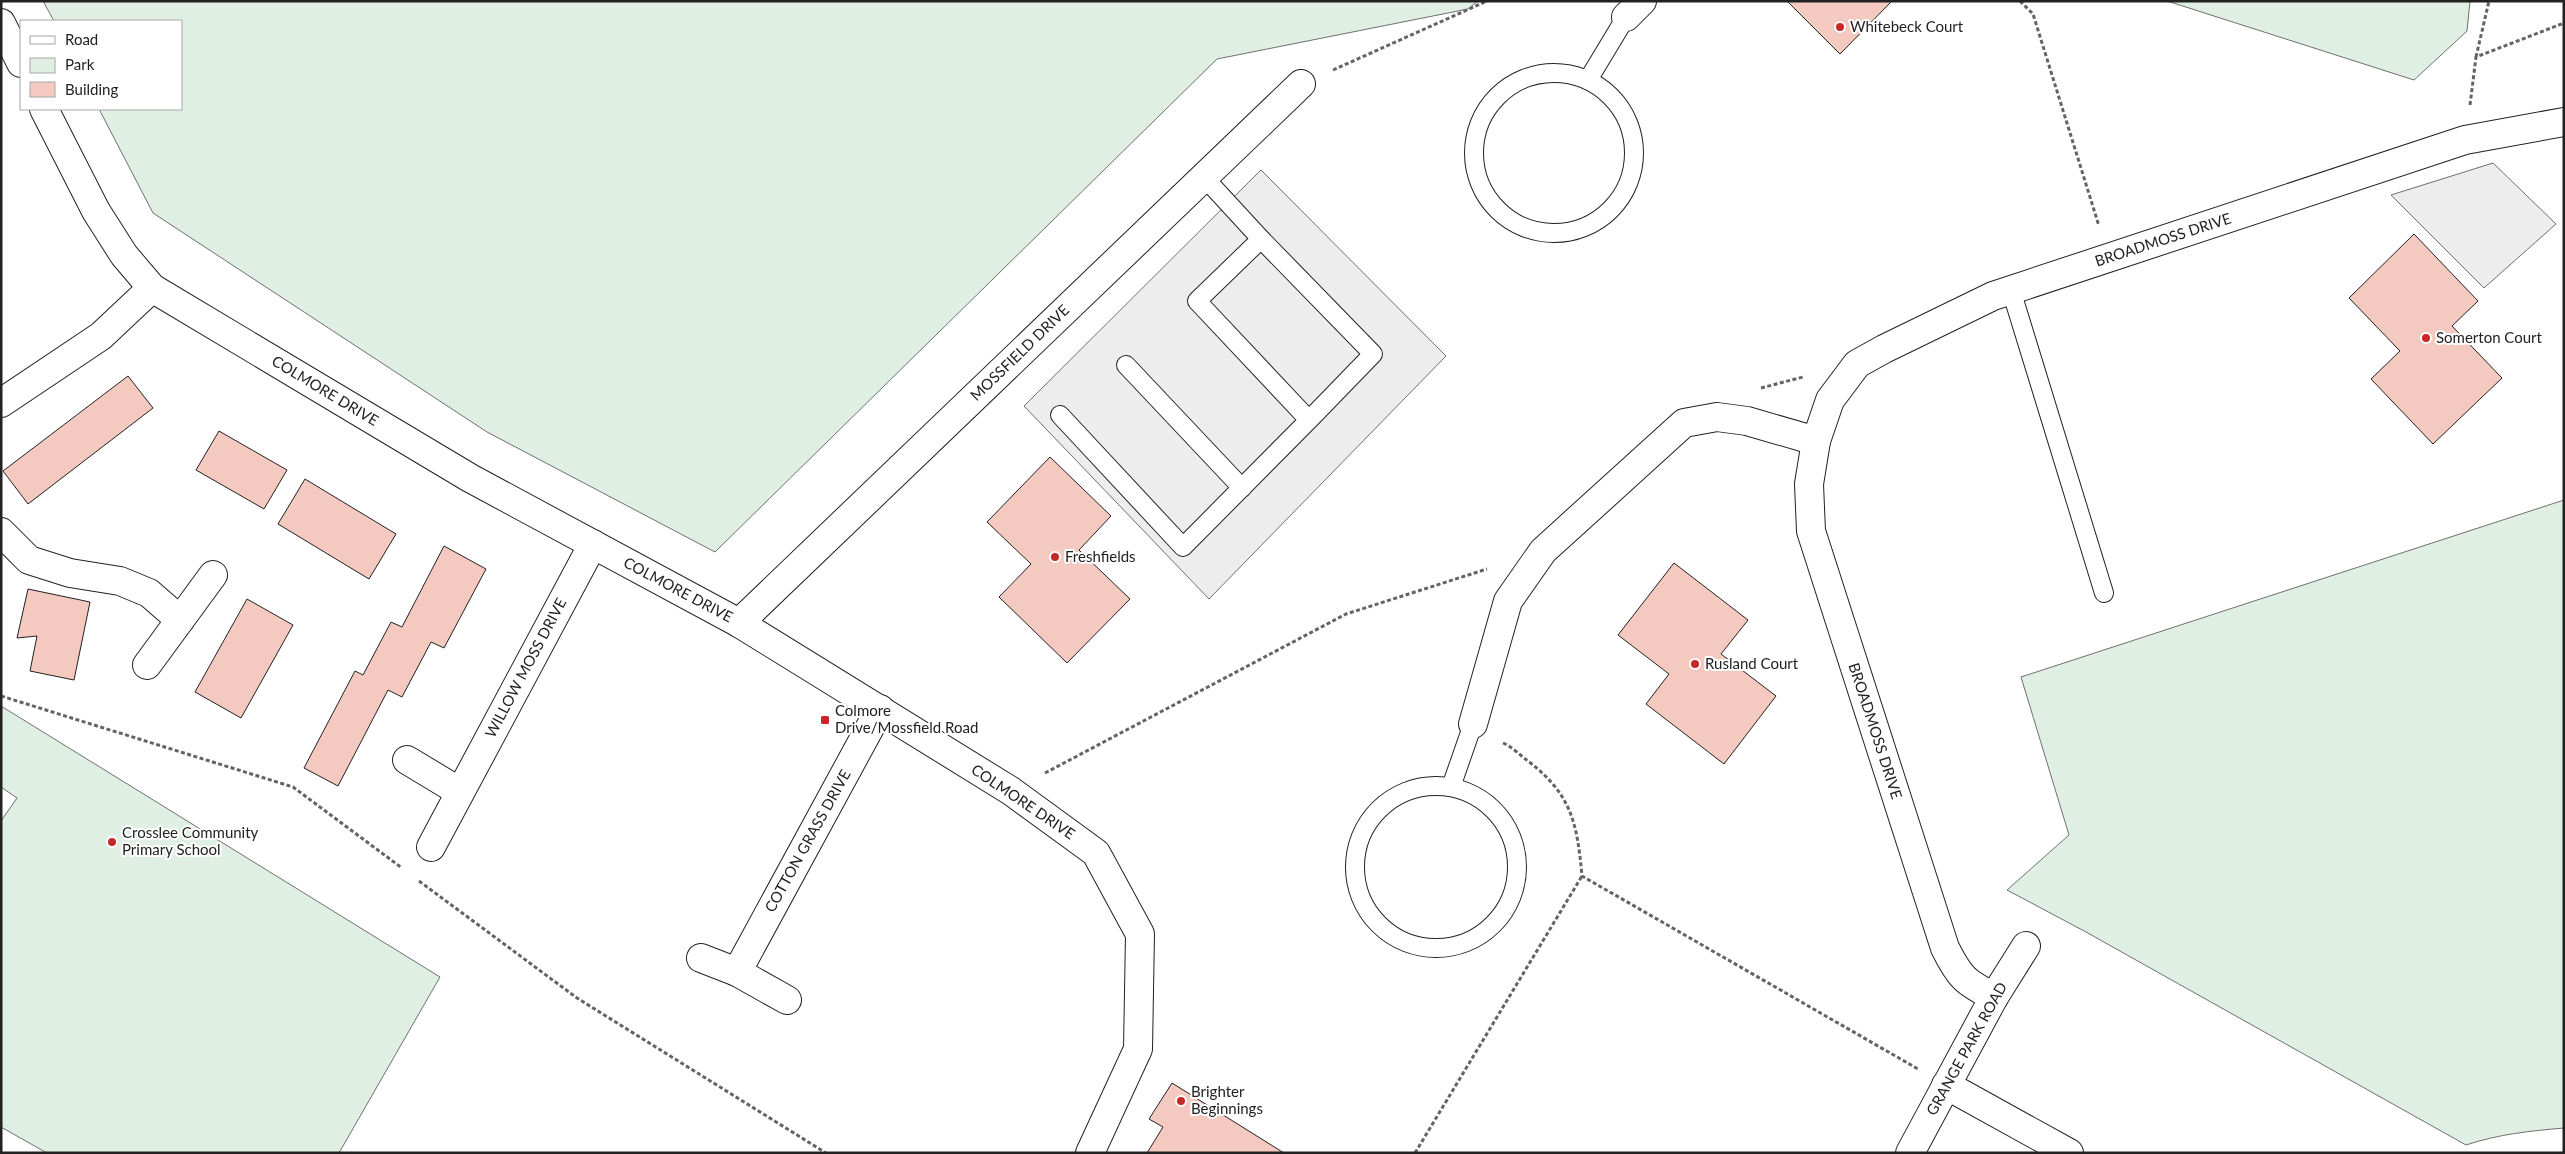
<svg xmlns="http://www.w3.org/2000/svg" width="2565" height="1154" font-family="Lato,sans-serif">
  <rect width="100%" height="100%" fill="#fff"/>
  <!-- green -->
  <g fill="#e0efe3" stroke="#6f6f6f">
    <polygon points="43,1 1478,1 1468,9 1217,59 715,552 487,432 153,213 99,109 181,109 181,21 54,21"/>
    <polygon points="2167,1 2470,1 2467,31 2414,80"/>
    <path d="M 2564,500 L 2564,1128 C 2530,1131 2499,1134 2466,1145 L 2086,932 L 2007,890 L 2069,835 L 2021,677 Z"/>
    <polygon points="1,706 440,977 339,1153 47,1153 1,1127 1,821 17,798 1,787"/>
  </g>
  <!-- parking -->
  <g fill="#ededed" stroke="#6f6f6f">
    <polygon points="2493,163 2556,224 2484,288 2391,195"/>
    <polygon points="1261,170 1446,356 1209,599 1024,406"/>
  </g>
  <!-- building -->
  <g fill="#f3c9c0" stroke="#222">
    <polygon points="1787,1 1892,1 1840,54"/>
    <polygon points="2414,234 2478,301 2452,326 2502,378 2433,444 2371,379 2400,351 2349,298"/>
    <polygon points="128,376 153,408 28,504 3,471"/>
    <polygon points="219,431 287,470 264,509 196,470"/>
    <polygon points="1050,457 1111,516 1079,550 1130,599 1067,663 999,597 1031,564 987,522"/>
    <polygon points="305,479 396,534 369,579 278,524"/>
    <polygon points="444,546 486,569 444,648 431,642 402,697 388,690 338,786 304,768 355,671 363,675 391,622 402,627"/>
    <polygon points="1674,563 1748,620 1721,654 1776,696 1724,764 1646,704 1669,674 1618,635"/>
    <polygon points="28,589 90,602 74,680 30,671 37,636 17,638"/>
    <polygon points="247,599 293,625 241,718 195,692"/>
    <polygon points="1172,1083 1284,1153 1147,1153 1163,1127 1149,1119"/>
  </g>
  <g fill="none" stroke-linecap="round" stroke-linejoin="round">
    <defs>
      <g id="lane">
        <circle cx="1554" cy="153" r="80"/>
        <polyline points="1588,80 1626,17"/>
        <polyline points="1203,176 1261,239"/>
        <polyline points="2011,290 2104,593"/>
        <polyline points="1126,365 1242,488"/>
        <polyline points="1060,415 1183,547 1309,420 1197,301 1261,239 1373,354 1309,420"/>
        <circle cx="1436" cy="867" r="81"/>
        <polyline points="1451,787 1473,724"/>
      </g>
      <g id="street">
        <polyline points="1626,17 1642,1"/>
        <polyline points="1,23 21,63"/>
        <polyline points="44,109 96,211 124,255 152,288 470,478 739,623 1011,791 1096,853 1140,934 1138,1049 1090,1153"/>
        <polyline points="1,403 101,336 152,288"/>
        <polyline points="1,532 29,560 70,573 120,581 149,593 180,620"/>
        <polyline points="739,623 1301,84"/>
        <polyline points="147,665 213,575"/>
        <polyline points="1473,724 1508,601 1543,551 1684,423 1717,417 1747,421 1816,441"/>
        <polyline points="407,760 460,792"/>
        <polyline points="431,847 593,544"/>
        <polyline points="701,958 737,972 787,1000"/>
        <polyline points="737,972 880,709"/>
        <path d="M 1994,997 C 1965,982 1960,978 1945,948 L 1811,531 L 1809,484 L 1816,441 L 1830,400 L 1857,364 L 1884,349 L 1993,296 L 2465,140 L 2564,122"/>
        <polyline points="1946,1085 2069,1153"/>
        <polyline points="1910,1153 1994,997 2026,946"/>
      </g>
    </defs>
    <!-- lane casing -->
    <use href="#lane" stroke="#222" stroke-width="20"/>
    <!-- street casing -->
    <use href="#street" stroke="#222" stroke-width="30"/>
    <!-- path -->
    <g stroke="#646464" stroke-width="3" stroke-dasharray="4 2.5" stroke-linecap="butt">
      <polyline points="2020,1 2033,14 2099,226"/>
      <polyline points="2476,57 2489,1"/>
      <polyline points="1333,70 1487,1"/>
      <polyline points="2470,105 2476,57 2564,23"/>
      <polyline points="1761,388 1803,377"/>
      <polyline points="1,696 293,787 402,868"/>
      <path d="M 1503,743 C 1512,747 1520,755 1528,761 C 1572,795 1577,823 1582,876 L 1918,1069"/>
      <polyline points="1045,773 1346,614 1487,569"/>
      <polyline points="419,881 577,998 826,1153"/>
      <polyline points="1415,1153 1582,876"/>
    </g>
    <!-- lane -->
    <use href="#lane" stroke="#fff" stroke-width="18"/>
    <!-- street -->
    <use href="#street" stroke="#fff" stroke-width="28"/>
  </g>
  <!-- markers -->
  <g fill="#c62828" stroke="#fff" stroke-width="2">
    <circle cx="1840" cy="27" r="5"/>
    <circle cx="2426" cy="338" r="5"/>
    <circle cx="1055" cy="557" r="5"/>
    <circle cx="1695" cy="664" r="5"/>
    <rect x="820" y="715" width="10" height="10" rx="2.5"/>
    <circle cx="112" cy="842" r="5"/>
    <circle cx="1181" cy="1101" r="5"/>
  </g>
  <g text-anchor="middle" stroke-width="4" stroke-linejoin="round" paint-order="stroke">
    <!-- poi labels -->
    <g font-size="15" fill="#222" stroke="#fff" text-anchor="start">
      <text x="1850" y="32">Whitebeck Court</text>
      <text x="2436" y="343">Somerton Court</text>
      <text x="1065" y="562">Freshfields</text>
      <text x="1705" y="669">Rusland Court</text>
      <text x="835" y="716">Colmore<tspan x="835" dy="17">Drive/Mossfield Road</tspan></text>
      <text x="122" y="838">Crosslee Community<tspan x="122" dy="17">Primary School</tspan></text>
      <text x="1191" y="1097">Brighter<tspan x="1191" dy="17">Beginnings</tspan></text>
    </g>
    <!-- street labels -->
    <g font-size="15" fill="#222" stroke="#fff">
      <text transform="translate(2163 240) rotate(-18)" y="5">BROADMOSS DRIVE</text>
      <text transform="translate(1020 353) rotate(-44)" y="5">MOSSFIELD DRIVE</text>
      <text transform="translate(325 391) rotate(31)" y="5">COLMORE DRIVE</text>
      <text transform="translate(678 590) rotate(28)" y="5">COLMORE DRIVE</text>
      <text transform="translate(526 668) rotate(-62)" y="5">WILLOW MOSS DRIVE</text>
      <text transform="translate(1875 731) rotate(72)" y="5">BROADMOSS DRIVE</text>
      <text transform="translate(1023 802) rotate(34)" y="5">COLMORE DRIVE</text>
      <text transform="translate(808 841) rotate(-61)" y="5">COTTON GRASS DRIVE</text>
      <text transform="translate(1967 1049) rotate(-61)" y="5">GRANGE PARK ROAD</text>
    </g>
  </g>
  <!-- border -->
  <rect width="2565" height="1154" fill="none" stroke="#222222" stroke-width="5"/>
  <!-- legend -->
  <rect x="20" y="20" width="162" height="90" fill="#ffffff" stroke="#a7a7a7"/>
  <rect x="30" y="36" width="25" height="8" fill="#ffffff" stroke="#a7a7a7"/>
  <text x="65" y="45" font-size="15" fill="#222222">Road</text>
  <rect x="30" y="58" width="25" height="15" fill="#e0efe3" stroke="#a7a7a7"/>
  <text x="65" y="70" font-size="15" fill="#222222">Park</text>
  <rect x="30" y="82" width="25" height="15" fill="#f3c9c0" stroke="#a7a7a7"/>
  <text x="65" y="95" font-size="15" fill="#222222">Building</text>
</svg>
